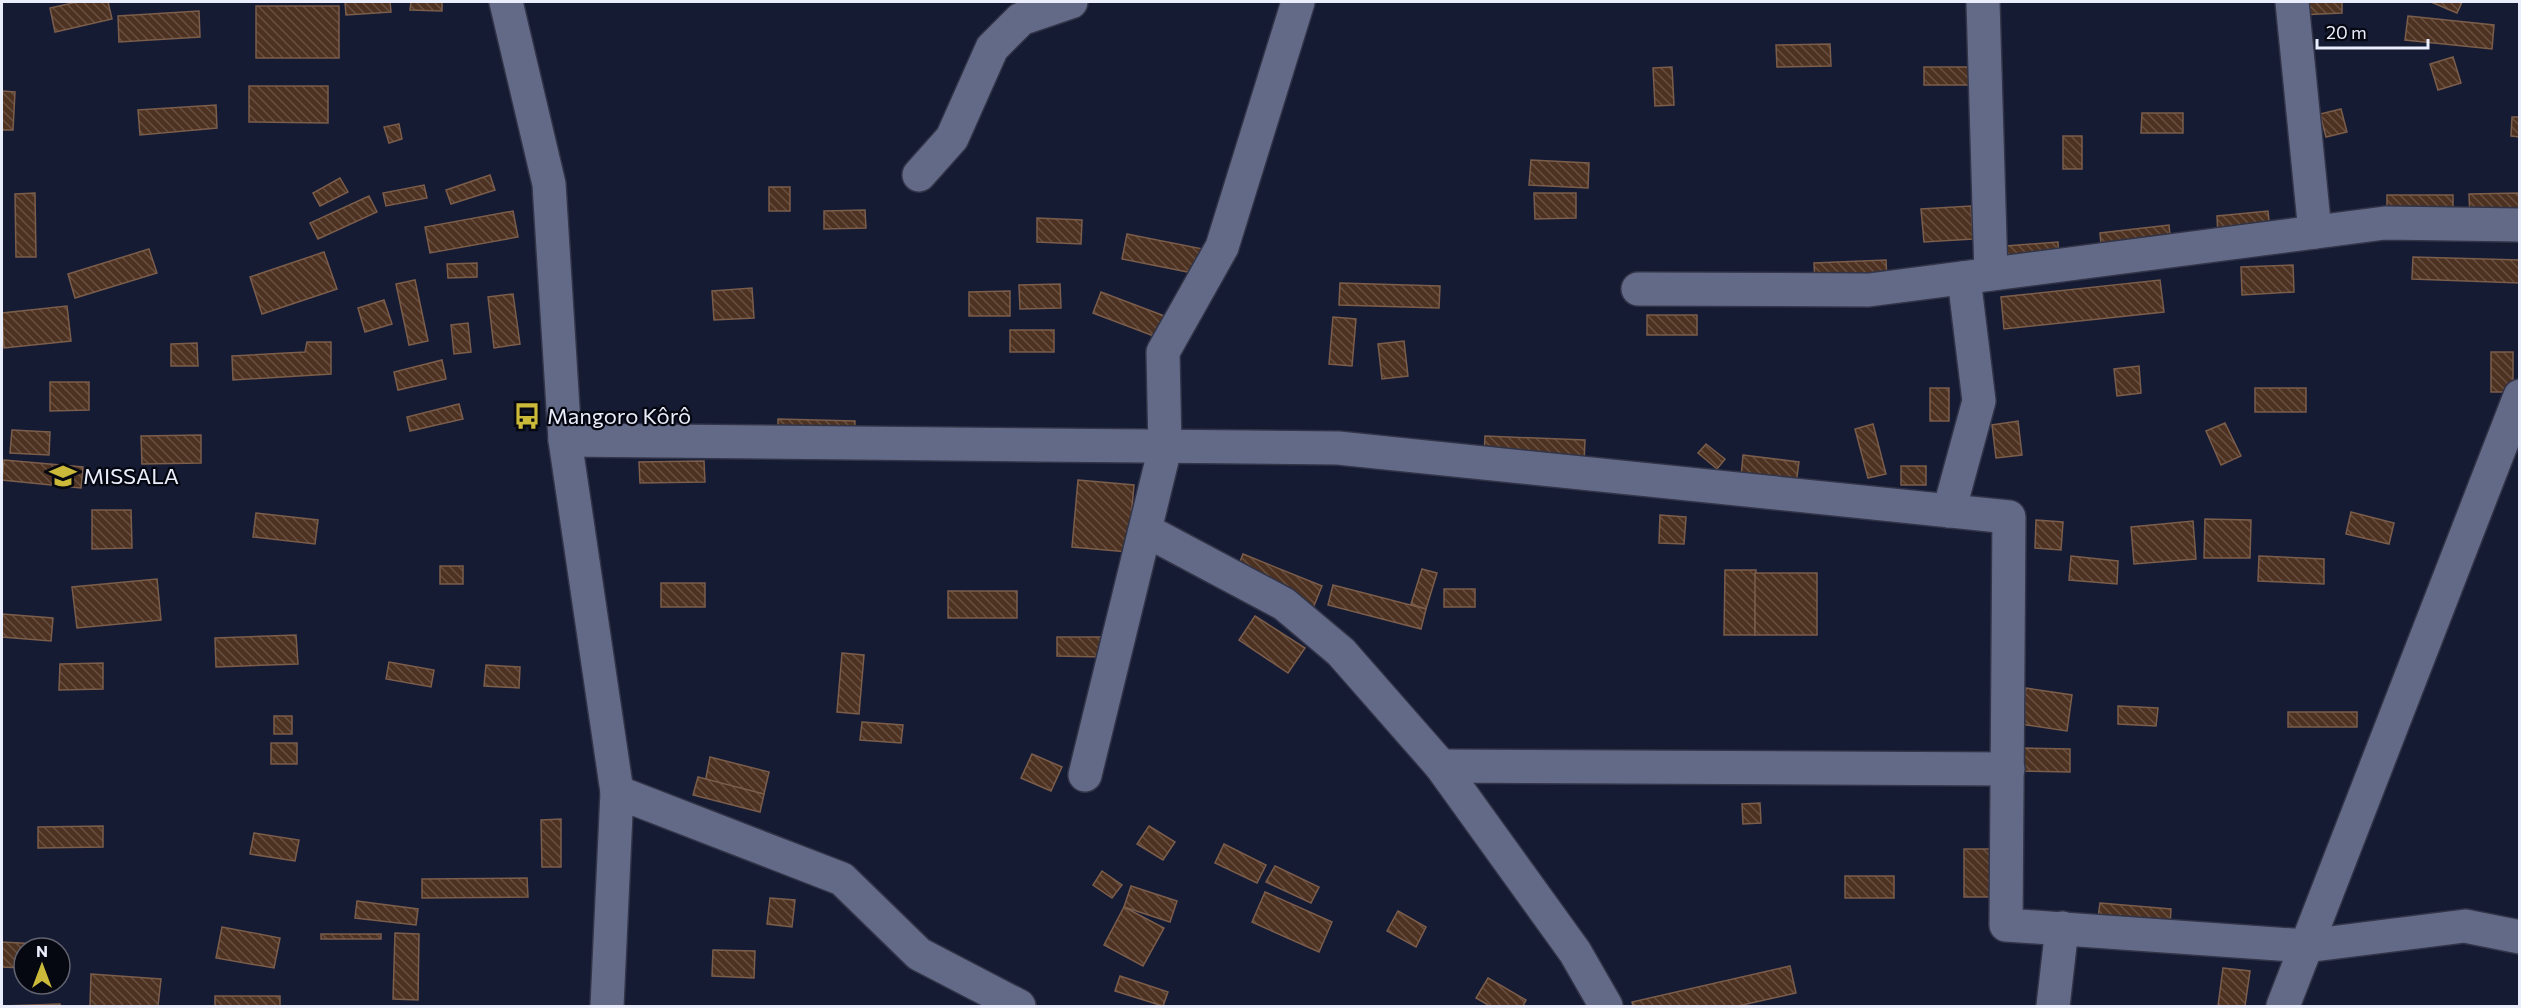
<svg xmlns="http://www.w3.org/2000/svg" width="2521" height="1008" font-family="Commissioner,sans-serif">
  <defs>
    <pattern id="building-back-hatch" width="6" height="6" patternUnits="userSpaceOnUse" patternTransform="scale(1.5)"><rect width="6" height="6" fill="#4d3221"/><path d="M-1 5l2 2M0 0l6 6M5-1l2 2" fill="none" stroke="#675042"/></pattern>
  </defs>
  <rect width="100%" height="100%" fill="#161b34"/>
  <!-- building -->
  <g fill="url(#building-back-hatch)" stroke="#7b5d4b" stroke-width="1.5">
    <polygon points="77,2 108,2 112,19 55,32 50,8"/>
    <polygon points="345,2 390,2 391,12 346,15"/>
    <polygon points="411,2 442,2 442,11 410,10"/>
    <polygon points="2298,2 2342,2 2342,13 2299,15"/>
    <polygon points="2431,2 2462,2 2457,13"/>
    <rect x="256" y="6" width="83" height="52"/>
    <polygon points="199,11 200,37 119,42 118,16"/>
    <polygon points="2408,16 2494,25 2492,49 2405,40"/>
    <polygon points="1830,44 1831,66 1777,67 1776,45"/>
    <polygon points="2453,57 2461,83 2438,90 2430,64"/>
    <polygon points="1672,67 1674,105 1655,106 1653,68"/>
    <rect x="1924" y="67" width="56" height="18"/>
    <polygon points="249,86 328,86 328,123 249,122"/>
    <polygon points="2,91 15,92 13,130 2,130"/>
    <polygon points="216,105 217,128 140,135 138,110"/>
    <polygon points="2341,109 2347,132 2326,137 2320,114"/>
    <polygon points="2142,113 2183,113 2183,133 2141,133"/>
    <polygon points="2512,117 2520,117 2520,137 2511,136"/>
    <polygon points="399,124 402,139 389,143 384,127"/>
    <rect x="2063" y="136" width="19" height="33"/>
    <polygon points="1531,160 1589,163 1588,188 1529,185"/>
    <polygon points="490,175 495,190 451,204 446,190"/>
    <polygon points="340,178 348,192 320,206 313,193"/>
    <polygon points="424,185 427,198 386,206 383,193"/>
    <rect x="769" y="187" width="21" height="24"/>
    <polygon points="35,193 36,257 16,257 15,194"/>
    <polygon points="1534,193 1576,193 1576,218 1535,219"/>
    <polygon points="2520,193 2520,216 2470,217 2469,194"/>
    <rect x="2387" y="195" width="66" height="25"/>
    <polygon points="369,196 377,212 318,239 310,223"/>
    <polygon points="1971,206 1973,239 1924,242 1921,209"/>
    <polygon points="865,210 866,228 824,229 824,211"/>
    <polygon points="513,211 518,237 430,253 425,227"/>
    <polygon points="2268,211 2270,230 2218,235 2217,216"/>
    <polygon points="1037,218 1082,220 1081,244 1037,242"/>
    <polygon points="2169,225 2171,246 2102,255 2100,233"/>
    <polygon points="1127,234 1203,249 1198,274 1122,259"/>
    <polygon points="2058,242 2059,260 2008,263 2006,246"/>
    <polygon points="149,249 157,273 75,298 68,274"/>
    <polygon points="324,252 337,289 262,314 250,277"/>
    <polygon points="2413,257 2520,260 2520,283 2412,279"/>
    <polygon points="1886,260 1887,281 1815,284 1814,263"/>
    <polygon points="477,263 477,277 448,278 447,264"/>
    <polygon points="2293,265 2294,292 2242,295 2241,267"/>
    <polygon points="415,280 428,341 409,345 396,284"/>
    <polygon points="2160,280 2164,312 2004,329 2001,297"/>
    <polygon points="1340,283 1440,286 1439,308 1339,305"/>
    <polygon points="1060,284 1061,308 1020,309 1019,285"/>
    <polygon points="752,288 754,318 714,320 712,291"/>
    <polygon points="1010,291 1010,316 969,316 969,292"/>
    <polygon points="1101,292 1167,317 1159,338 1093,313"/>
    <polygon points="513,294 520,344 494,348 488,297"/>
    <polygon points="384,300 392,324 365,332 358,308"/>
    <polygon points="67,306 71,341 4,348 2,313"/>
    <rect x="1647" y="315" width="50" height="20"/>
    <polygon points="1333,317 1356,319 1352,366 1329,364"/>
    <polygon points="468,323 471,352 454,354 451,325"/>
    <rect x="1010" y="330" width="44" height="22"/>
    <polygon points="1404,341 1408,376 1382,379 1378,344"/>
    <polygon points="307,342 331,342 331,374 233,380 232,356 305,352"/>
    <polygon points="197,343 198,366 171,366 171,344"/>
    <rect x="2491" y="352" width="22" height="40"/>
    <polygon points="442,360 446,379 398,390 394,372"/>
    <polygon points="2139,366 2141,393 2117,396 2114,369"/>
    <polygon points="50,382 89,382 89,410 50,411"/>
    <rect x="1930" y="388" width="19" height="33"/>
    <rect x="2255" y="388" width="51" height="24"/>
    <polygon points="459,404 463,419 410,431 407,417"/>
    <polygon points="778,419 855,421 854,442 778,440"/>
    <polygon points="2018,421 2022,455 1996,458 1992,425"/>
    <polygon points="2225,423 2241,456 2221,465 2206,431"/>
    <polygon points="1873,424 1886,474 1868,478 1855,429"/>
    <polygon points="12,430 50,432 49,455 10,453"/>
    <polygon points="201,435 201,463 142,464 141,436"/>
    <polygon points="1485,436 1585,440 1584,463 1484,458"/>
    <polygon points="1706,444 1725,459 1717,469 1698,453"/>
    <polygon points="1743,455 1799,462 1796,484 1741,477"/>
    <polygon points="4,460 83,467 81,488 2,480"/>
    <polygon points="704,461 705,482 640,483 639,462"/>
    <rect x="1901" y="466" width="25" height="19"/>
    <polygon points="1078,480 1134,485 1128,552 1072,547"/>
    <polygon points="92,510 131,510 132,548 92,549"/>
    <polygon points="2351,512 2394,523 2389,544 2346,534"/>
    <polygon points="256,513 318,520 315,544 253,537"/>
    <polygon points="1660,515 1686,517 1684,544 1659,543"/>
    <polygon points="2205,519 2251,520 2250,558 2204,558"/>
    <polygon points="2036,520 2063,522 2061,550 2035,548"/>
    <polygon points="2193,521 2196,559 2134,564 2131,527"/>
    <polygon points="1243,554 1322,586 1313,608 1234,577"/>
    <polygon points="2071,556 2118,561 2117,584 2069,580"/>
    <polygon points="2259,556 2324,559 2324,584 2258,581"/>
    <rect x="440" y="566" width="23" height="18"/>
    <polygon points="1422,569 1437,573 1426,609 1411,604"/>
    <polygon points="1725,570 1756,570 1755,635 1724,635"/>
    <rect x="1755" y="573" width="62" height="62"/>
    <polygon points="157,579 161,620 77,628 72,587"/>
    <rect x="661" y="583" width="44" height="24"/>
    <polygon points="1333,585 1426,609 1421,629 1328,605"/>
    <rect x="1444" y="589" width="31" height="18"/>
    <rect x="948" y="591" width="69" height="27"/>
    <polygon points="2,614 53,618 51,641 2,637"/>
    <polygon points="1255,616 1305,648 1288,673 1239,640"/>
    <polygon points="296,635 298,664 216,667 215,638"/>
    <polygon points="1057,637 1102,637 1102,657 1057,656"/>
    <polygon points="842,653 864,655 859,714 837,712"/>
    <polygon points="389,662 434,670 431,687 386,679"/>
    <polygon points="103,663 103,689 59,690 60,664"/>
    <polygon points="486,665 520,667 519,688 484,686"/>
    <polygon points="2026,688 2072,695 2067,731 2020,724"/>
    <polygon points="2118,706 2158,708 2156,726 2118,724"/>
    <rect x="2288" y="712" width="69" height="15"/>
    <rect x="274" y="716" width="18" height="18"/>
    <polygon points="862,722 903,725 901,743 860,740"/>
    <rect x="271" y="743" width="26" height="21"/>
    <polygon points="2023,748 2070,749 2070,772 2021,771"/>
    <polygon points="1032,754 1062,767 1051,791 1021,778"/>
    <polygon points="710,757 769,772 764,794 705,783"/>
    <polygon points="698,777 764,794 760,812 693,795"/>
    <polygon points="1760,803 1761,823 1743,824 1742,804"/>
    <polygon points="561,819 561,867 542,867 541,820"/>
    <polygon points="103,826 103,847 38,848 38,827"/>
    <polygon points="1149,826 1175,842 1163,860 1137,844"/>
    <polygon points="254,833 299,840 295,861 250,854"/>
    <polygon points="1224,844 1266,865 1257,883 1215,863"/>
    <rect x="1964" y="849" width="28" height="48"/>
    <polygon points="1275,866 1319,887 1311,903 1266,882"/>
    <polygon points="1102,871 1122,885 1112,898 1093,885"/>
    <rect x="1845" y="876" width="49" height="22"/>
    <polygon points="527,878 528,897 422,898 422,879"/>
    <polygon points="1131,886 1177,901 1170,922 1124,907"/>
    <polygon points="1265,892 1332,922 1319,952 1252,922"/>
    <polygon points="770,898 795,900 792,927 767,924"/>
    <polygon points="357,901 418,909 416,925 355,918"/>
    <polygon points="2100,903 2171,909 2170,925 2098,918"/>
    <polygon points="1124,907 1164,928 1143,966 1104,945"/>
    <polygon points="1398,911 1426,927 1416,947 1387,931"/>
    <polygon points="222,927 280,938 274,968 216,958"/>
    <polygon points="395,933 419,934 418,1000 393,999"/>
    <rect x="321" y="934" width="60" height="5"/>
    <polygon points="2,942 39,944 39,948 24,948 24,968 2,967"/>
    <polygon points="713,950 755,951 754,978 712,976"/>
    <polygon points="1790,966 1796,993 1738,1006 1633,1006 1632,1002"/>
    <polygon points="2223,968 2250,971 2245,1006 2218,1006"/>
    <polygon points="91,974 161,979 158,1006 90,1006"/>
    <polygon points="1120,976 1168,992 1163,1006 1115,991"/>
    <polygon points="1488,978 1526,1000 1523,1006 1490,1006 1476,998"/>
    <rect x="215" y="996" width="65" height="10"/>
    <polygon points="60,1004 61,1006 2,1006"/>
  </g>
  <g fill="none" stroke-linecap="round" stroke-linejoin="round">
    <defs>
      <g id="minor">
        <polyline points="506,2 549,184 565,440 617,792 607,1006"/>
        <polyline points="1983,2 1991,274"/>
        <polyline points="2292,2 2315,232"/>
        <polyline points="919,175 952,138 992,48 1021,19 1071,2"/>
        <polyline points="1638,289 1869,290 2385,223 2520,225"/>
        <polyline points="565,440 1338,448 2009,517 2006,925 2306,946 2465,926 2520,937"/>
        <polyline points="1949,511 1979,401 1964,278"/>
        <polyline points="1145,530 1284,604 1341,652 1441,766 1575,952 1606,1006"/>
        <polyline points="1441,766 2008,769"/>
        <polyline points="1085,775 1165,448 1163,352 1222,247 1298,2"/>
        <polyline points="617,792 842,879 919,954 1019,1006"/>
        <polyline points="2053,1006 2062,928"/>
        <polyline points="2283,1006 2520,396"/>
      </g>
    </defs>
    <!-- minor casing -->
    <use href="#minor" stroke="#323447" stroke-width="36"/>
    <!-- minor -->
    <use href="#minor" stroke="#636a88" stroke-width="33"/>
  </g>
  <!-- icons -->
  <defs>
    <symbol id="bus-bare" viewBox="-9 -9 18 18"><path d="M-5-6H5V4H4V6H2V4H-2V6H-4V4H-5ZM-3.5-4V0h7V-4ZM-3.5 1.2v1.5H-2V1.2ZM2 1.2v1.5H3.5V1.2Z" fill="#cbb939" stroke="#050711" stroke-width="2.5" paint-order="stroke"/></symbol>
    <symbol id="school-bare" viewBox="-9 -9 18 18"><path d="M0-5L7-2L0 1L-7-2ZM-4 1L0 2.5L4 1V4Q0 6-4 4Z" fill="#cbb939" stroke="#050711" stroke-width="2.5" paint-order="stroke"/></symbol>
  </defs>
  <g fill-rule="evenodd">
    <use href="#bus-bare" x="508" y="397" width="38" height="38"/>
    <use href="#school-bare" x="44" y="457" width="38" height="38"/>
  </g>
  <g text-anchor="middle" stroke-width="4.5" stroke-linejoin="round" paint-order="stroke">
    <!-- poi labels -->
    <g font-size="22" fill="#eaeefc" stroke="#050711" text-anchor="start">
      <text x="547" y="424">Mangoro Kôrô</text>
      <text x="83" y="484">MISSALA</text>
    </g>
  </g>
  <!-- border -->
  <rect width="2521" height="1008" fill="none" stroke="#eaeefc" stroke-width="6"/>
  <!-- north arrow -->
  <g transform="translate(42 966)"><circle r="28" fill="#050711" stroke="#61636f" stroke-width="1.5"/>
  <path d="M0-4.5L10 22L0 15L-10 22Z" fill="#cbb939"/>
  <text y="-9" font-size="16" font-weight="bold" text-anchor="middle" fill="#eaeefc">N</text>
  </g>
  <!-- scale -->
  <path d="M2317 39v9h111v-9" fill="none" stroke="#eaeefc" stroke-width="3"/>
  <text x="2326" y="39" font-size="18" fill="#eaeefc" stroke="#050711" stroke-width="4.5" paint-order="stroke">20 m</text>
</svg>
